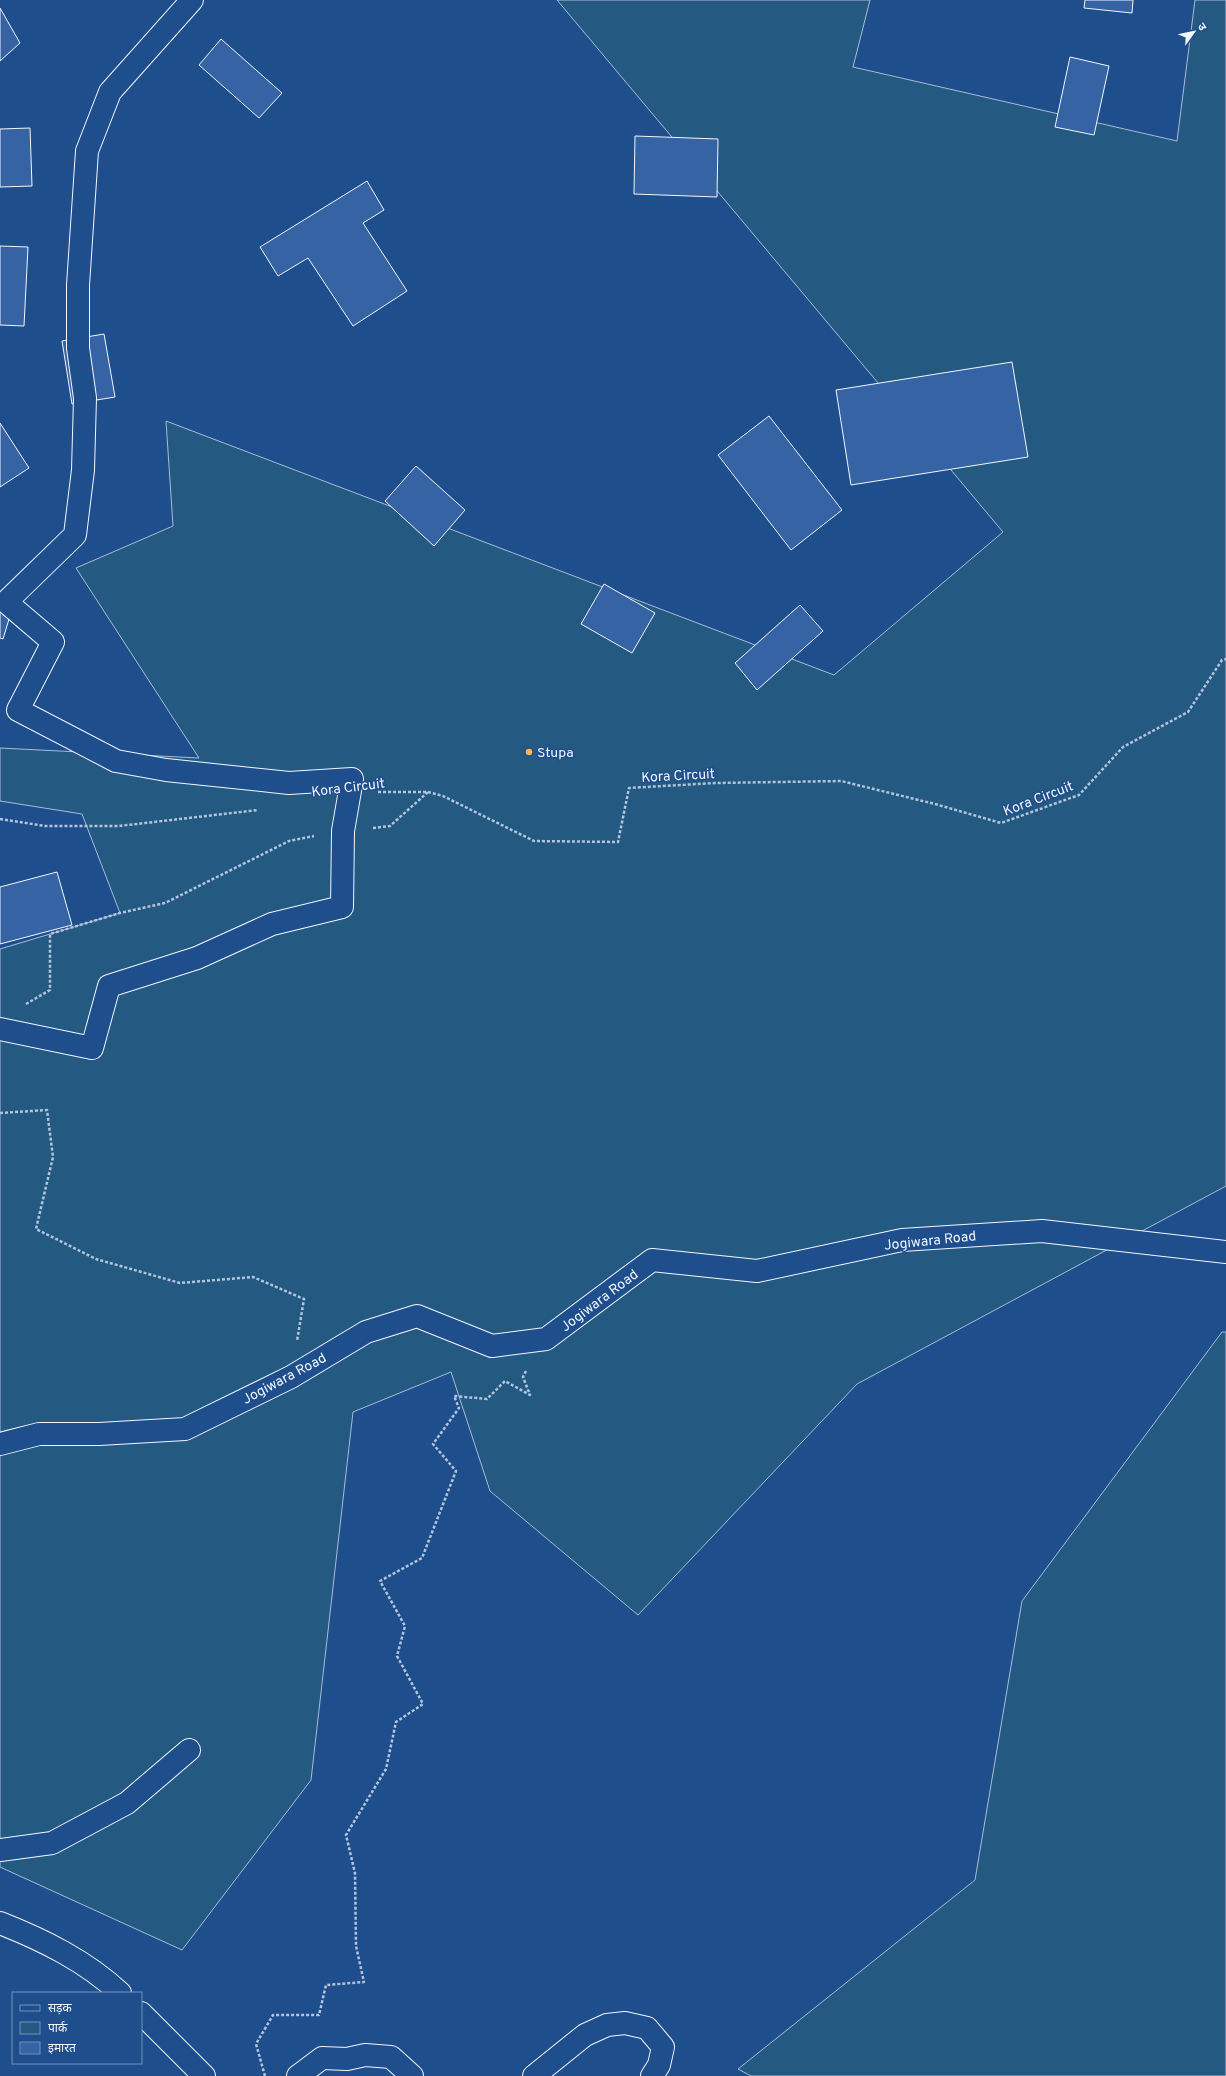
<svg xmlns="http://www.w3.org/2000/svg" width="1226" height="2076" font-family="Overpass,'Noto Sans Devanagari',sans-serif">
  <rect width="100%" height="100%" fill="#1f4e8c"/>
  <!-- green -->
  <g fill="#245a82" stroke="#a8bbd7">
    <polygon points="557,0 870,0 853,67 1177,141 1195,0 1226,0 1226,1186 857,1384 638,1615 490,1491 451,1372 353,1412 311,1780 182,1950 0,1867 0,949 120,913 82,814 0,801 0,748 199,758 76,568 173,526 166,421 834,675 1003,532"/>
    <polygon points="1222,1332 1226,1332 1226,2076 751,2076 738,2069 975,1880 1022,1601"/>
  </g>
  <!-- building -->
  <g fill="#3563a3" stroke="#f2f6ff">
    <polygon points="1085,0 1133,0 1132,13 1084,8"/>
    <polygon points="0,8 20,43 0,61"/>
    <polygon points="221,39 282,93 259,118 199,65"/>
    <polygon points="1070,57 1109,66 1094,135 1055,127"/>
    <polygon points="30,128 32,186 0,187 0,129"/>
    <polygon points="635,136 718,139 717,197 634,194"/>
    <polygon points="367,181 384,210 363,223 407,291 353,326 308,258 278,276 260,247"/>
    <polygon points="0,246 28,247 24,326 0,325"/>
    <polygon points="104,334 115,397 72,404 62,341"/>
    <polygon points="1012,362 1028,457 851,485 836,390"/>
    <polygon points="769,416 842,510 791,550 718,455"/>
    <polygon points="0,423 29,468 0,487"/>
    <polygon points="416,466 465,510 434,546 385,501"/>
    <polygon points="604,584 655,613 632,653 581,624"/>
    <polygon points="0,602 13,606 3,639 0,638"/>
    <polygon points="800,605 823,631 757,690 735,663"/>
    <polygon points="57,872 72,925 0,944 0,887"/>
  </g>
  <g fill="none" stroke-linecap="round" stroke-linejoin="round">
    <defs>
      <g id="minor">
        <polyline points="0,1029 92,1048 109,986 197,958 272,924 342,907 343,831 352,779 289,783 166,770 116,761 18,710 53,642 6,602 75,535 83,470 85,398 78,348 78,285 87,151 110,92 192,0"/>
        <polyline points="0,1444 39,1434 99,1434 185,1429 291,1377 366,1332 417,1316 492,1346 546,1339 652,1260 757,1271 902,1240 1042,1231 1226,1252"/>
        <polyline points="0,1850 52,1843 127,1803 189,1750"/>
        <path d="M 0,1923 C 43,1940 86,1961 120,1993"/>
        <polyline points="141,2013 204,2076"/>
        <polyline points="298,2076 322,2058 347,2059 365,2055 391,2057 412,2076"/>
        <polyline points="534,2076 585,2035 607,2025 625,2023 647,2028 663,2047 659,2065 652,2076"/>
      </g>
    </defs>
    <!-- minor casing -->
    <use href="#minor" stroke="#f2f6ff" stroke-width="24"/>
    <!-- path -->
    <g stroke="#b3c4dc" stroke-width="2.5" stroke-dasharray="3 2" stroke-linecap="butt">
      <polyline points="378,792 428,792 443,796 534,841 618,842 629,788 715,783 841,781 935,804 1001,823 1079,795 1123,747 1188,712 1222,660 1226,659"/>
      <polyline points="0,819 45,826 119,826 258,810"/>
      <polyline points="373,828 390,826 428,792"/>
      <polyline points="26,1004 50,990 50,934 120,913 165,903 289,841 314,836"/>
      <polyline points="0,1113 47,1110 53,1157 36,1229 96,1259 180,1283 253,1277 304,1299 297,1341"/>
      <polyline points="265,2076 256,2044 273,2015 319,2015 326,1985 364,1982 356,1946 355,1873 346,1835 386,1769 396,1722 423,1704 397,1656 405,1626 380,1581 422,1558 456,1471 433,1444 459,1408 454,1396 487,1399 505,1381 530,1395 523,1377 526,1371"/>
    </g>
    <!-- minor -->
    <use href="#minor" stroke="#1f4e8c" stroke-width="22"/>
  </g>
  <!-- markers -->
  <circle fill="#ffb74d" stroke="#1f4e8c" stroke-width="1.5" cx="529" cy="752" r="4"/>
  <g text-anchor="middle" stroke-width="3" stroke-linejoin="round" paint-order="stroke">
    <!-- poi labels -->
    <g font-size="14" fill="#f2f6ff" stroke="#1f4e8c" text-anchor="start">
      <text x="537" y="757">Stupa</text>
    </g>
    <!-- street labels -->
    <g font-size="14" fill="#f2f6ff" stroke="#1f4e8c">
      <text transform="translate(678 775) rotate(-3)" y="5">Kora Circuit</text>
      <text transform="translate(348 787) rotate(-7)" y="5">Kora Circuit</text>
      <text transform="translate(1038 798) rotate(-21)" y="5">Kora Circuit</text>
      <text transform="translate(930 1240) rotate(-6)" y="5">Jogiwara Road</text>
      <text transform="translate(599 1300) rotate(-37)" y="5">Jogiwara Road</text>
      <text transform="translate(284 1378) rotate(-28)" y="5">Jogiwara Road</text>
    </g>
  </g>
  <!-- legend -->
  <rect x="12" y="1992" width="130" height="72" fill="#1f4e8c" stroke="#7391ba"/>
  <rect x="20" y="2005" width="20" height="6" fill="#1f4e8c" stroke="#7391ba"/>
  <text x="48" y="2012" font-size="12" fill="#f2f6ff">सड़क</text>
  <rect x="20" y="2022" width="20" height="12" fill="#245a82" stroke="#7391ba"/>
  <text x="48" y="2032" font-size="12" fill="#f2f6ff">पार्क</text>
  <rect x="20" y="2042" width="20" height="12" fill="#3563a3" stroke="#7391ba"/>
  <text x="48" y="2052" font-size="12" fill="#f2f6ff">इमारत</text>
  <!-- north arrow -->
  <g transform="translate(1194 32) rotate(57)" stroke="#1f4e8c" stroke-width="3" paint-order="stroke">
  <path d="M0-3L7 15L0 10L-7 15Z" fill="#f2f6ff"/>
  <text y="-6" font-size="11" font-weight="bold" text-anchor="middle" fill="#f2f6ff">उ</text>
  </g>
</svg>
